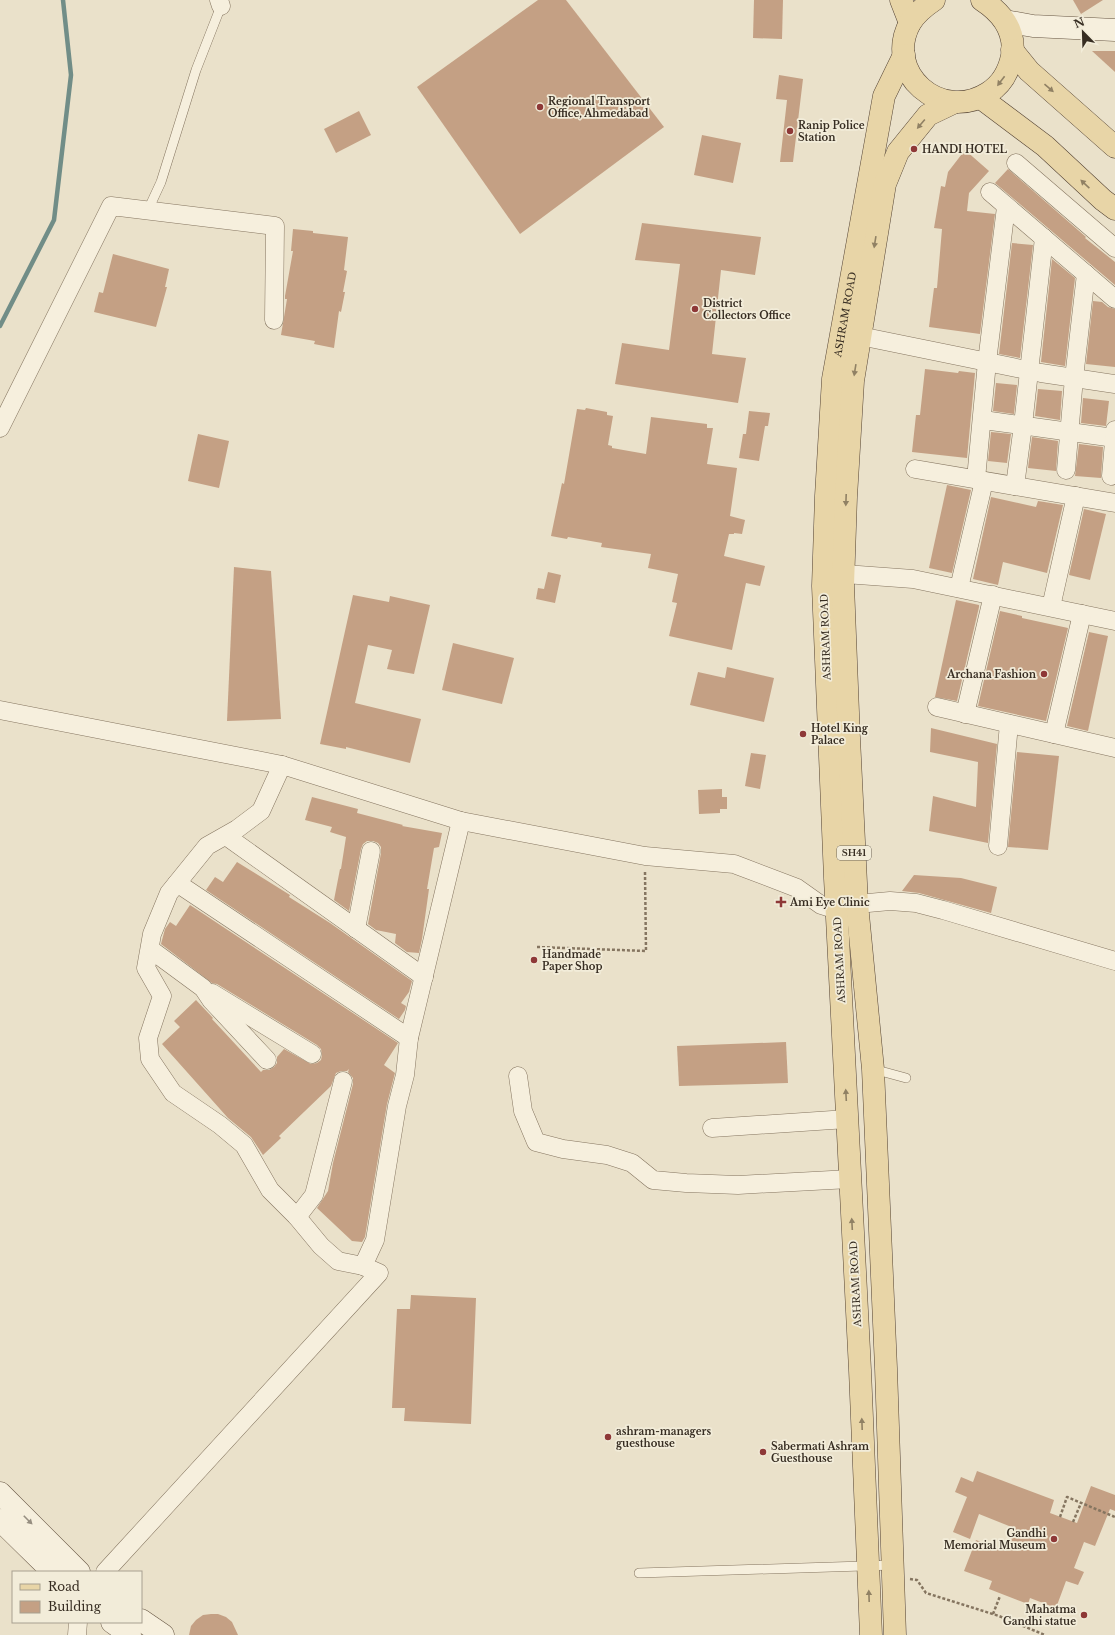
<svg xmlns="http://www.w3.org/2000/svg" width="1115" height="1635" font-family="'Libre Baskerville',serif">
  <rect width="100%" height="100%" fill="#eae1ca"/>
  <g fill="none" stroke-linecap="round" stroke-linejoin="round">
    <!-- stream -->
    <polyline stroke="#718d87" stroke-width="4.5" points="0,326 54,220 71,75 63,0"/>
  </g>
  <!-- building -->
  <g fill="#c4a084">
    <polygon points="538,0 566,0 664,127 520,234 417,87"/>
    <polygon points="754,0 783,0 782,39 753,38"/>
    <polygon points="1073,0 1103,0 1081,14"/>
    <polygon points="1092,51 1115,51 1115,72"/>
    <polygon points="779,75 803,79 793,162 780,162 787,100 776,99"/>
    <polygon points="359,111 371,135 336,153 324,129"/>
    <polygon points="702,135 741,143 733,183 694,175"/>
    <polygon points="965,150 989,171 969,193 967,211 995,214 980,334 929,327 934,288 937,288 942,229 934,228 941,186 945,187 948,172"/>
    <polygon points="1008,169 1086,237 1085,238 1115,262 1115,285 995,183"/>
    <polygon points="642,223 761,237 755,275 721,270 712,354 746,358 738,403 615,384 622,343 669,350 680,264 635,260"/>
    <polygon points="293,229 313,231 313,233 348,237 344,270 347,271 343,292 345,292 341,312 339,311 334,348 314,344 315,341 281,335 287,299 285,299 285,296 293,251 291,251"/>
    <polygon points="1012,243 1033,245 1020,358 999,354"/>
    <polygon points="113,254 169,269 165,287 167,287 156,327 94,312 99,292 103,293"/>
    <polygon points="1052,259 1075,278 1065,366 1041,362"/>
    <polygon points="1093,301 1102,302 1108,307 1115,309 1115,367 1086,364"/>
    <polygon points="925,369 958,373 959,371 975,373 967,458 912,452 916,415 920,415"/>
    <polygon points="996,383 1017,385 1014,414 993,411"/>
    <polygon points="1038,389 1062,391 1060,420 1035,416"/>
    <polygon points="1083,398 1109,401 1106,426 1081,423"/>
    <polygon points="586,408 607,412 607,415 613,416 608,445 612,446 612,448 646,454 651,417 707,424 707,428 713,428 707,464 737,468 730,516 745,520 742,534 734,533 734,534 729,534 724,556 765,566 760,586 746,583 732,650 669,636 677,603 672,602 678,574 648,568 651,554 601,547 602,543 568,537 567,539 551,536 562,483 564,484 577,409 585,410"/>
    <polygon points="749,411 770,413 768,426 765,426 759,461 739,458 743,434 746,434"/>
    <polygon points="991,432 1011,434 1007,463 988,461"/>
    <polygon points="198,434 229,441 219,488 188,481"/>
    <polygon points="1032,437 1058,441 1056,471 1028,468"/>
    <polygon points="1079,444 1103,447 1101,478 1075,476"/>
    <polygon points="947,485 971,490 952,573 929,568"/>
    <polygon points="991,497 1036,507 1038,501 1063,505 1047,573 1003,562 998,585 973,579"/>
    <polygon points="1084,509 1106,514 1090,580 1069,575"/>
    <polygon points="234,567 271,571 281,719 227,721"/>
    <polygon points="548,572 561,575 555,603 536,599 538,588 544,589"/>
    <polygon points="353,595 389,602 390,596 430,605 414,674 387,669 392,650 368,645 355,703 421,719 410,763 346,747 346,749 320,744"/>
    <polygon points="956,600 979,605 979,607 957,701 935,697"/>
    <polygon points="1000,611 1022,616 1022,618 1068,628 1046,721 978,706"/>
    <polygon points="1089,632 1108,636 1088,731 1067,726"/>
    <polygon points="453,643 514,658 502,704 442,690"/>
    <polygon points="727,667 774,678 764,722 690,705 698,672 725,678"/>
    <polygon points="931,728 997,744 988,843 929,831 933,796 976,807 978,762 930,752"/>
    <polygon points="1017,752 1059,756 1048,850 1008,847"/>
    <polygon points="751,753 766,755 760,789 745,786"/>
    <polygon points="722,789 722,797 727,797 727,809 720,809 720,813 699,814 698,790"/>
    <polygon points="312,797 358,809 357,813 403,825 402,826 442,833 439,847 434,848 427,889 429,889 422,939 419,953 407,952 395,943 396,934 376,930 368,924 381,853 381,847 378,843 373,841 367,841 363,844 361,849 349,911 334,900 340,869 341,869 346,837 330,832 332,827 305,820"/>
    <polygon points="237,862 290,895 289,897 330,923 412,981 409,992 401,1003 406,1006 405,1010 399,1019 206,890 215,877 223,882"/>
    <polygon points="914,875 961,878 997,887 991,913 919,893 902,891"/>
    <polygon points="190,905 398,1043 384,1065 395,1073 387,1104 365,1237 362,1242 352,1241 317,1208 328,1191 333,1163 353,1084 353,1078 348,1072 349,1069 347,1071 341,1071 336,1073 331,1086 279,1136 281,1138 263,1155 251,1137 228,1118 162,1044 180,1027 174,1021 196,1000 213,1018 212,1019 225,1033 261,1072 263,1070 269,1070 274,1067 277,1063 277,1057 284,1049 311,1064 317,1063 321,1060 322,1055 321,1049 317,1045 217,984 212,983 161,944 165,929 170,922 176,926"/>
    <polygon points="786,1042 788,1083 679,1086 677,1046"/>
    <polygon points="411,1295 476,1298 471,1424 404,1421 405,1408 392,1408 397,1309 410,1309"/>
    <polygon points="977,1471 1054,1500 1050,1513 1077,1523 1091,1486 1115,1495 1115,1511 1110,1509 1095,1546 1084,1542 1074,1568 1084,1572 1078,1585 1066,1581 1056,1608 1030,1598 1028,1604 989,1589 992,1581 964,1571 976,1540 1006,1551 1014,1528 979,1514 970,1539 953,1532 967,1497 955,1492 961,1477 973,1482"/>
    <polygon points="211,1614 218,1614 226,1617 232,1622 238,1635 189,1635 191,1626 196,1620 203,1615"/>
  </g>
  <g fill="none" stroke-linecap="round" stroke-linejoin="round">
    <defs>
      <g id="lane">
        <polyline points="148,210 161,182 196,70 221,6"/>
        <polyline points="873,1069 906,1078"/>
        <polyline points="639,1573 894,1565"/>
      </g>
      <g id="street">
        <polyline points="219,0 221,6"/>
        <polyline points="1016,163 1115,248"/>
        <polyline points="990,192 1115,299"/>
        <polyline points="860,336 1041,373 1115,384"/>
        <polyline points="983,420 1115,438"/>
        <polyline points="0,428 111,206 275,226 274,320"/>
        <polyline points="915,469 1115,503"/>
        <polyline points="1066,470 1074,378 1086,274"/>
        <polyline points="1111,476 1115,430"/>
        <polyline points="976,479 987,362 1006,207"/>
        <polyline points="1015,486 1023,425 1044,238"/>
        <polyline points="831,573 913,579 1115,621"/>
        <polyline points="959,588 984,481"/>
        <polyline points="1051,607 1076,496"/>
        <polyline points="937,707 1115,748"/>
        <polyline points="0,710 282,765 461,821 645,856 734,864 797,888 821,905 837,910"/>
        <polyline points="965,714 993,595"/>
        <polyline points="1054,734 1082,614"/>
        <polyline points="282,765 261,811 237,829 207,846 169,893 152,934 146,968 162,996 148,1038 150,1059 173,1093 220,1125 244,1145 270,1190 297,1217 321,1246 338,1261 363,1266 375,1240 397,1106 405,1075 409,1038 461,821"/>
        <polyline points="226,836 424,977"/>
        <polyline points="998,846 1009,724"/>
        <polyline points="177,883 409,1038"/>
        <polyline points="857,904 890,901 916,903 943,910 1115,961"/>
        <polyline points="356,929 371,851"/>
        <polyline points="150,949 203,988 211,1000 267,1060"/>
        <polyline points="212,993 312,1054"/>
        <polyline points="518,1076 523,1111 536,1142 563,1149 607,1155 632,1163 653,1180 686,1183 738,1185 850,1179"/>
        <polyline points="712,1128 847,1119"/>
        <polyline points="297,1217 314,1195 343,1081"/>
        <polyline points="105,1572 379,1273 363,1266"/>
        <polyline points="77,1635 78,1622"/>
      </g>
      <g id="secondary">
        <polyline points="1005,21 1033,26 1115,30"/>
        <polyline points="0,1493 79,1572"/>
        <polyline points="0,1520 53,1572"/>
        <polyline points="141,1620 163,1635"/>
        <polyline points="112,1622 130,1635"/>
      </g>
      <g id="primary">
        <polyline points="901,0 910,23"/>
        <path d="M 934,0 C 925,6 916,13 910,23 C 883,73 941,123 988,93 C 1001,85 1009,71 1012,56 C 1016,31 1002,13 982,0"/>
        <polyline points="1012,50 1029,71 1115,147"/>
        <polyline points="981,98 1045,146 1103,200 1115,209"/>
        <path id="s1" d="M 871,1635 L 860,1370 L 835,878 L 823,586 L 826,496 L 833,379 L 884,96 L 904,55"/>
        <polyline points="895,1635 886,1368 873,1069 857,904 849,738 843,585 846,497 853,381 885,184 898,152 928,115 953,103"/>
      </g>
    </defs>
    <!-- lane casing -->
    <use href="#lane" stroke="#857560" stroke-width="10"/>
    <!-- street casing -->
    <use href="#street" stroke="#857560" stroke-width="19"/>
    <!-- secondary casing -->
    <use href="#secondary" stroke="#675643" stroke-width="23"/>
    <!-- primary casing -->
    <use href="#primary" stroke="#544334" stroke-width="23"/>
    <!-- path -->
    <g stroke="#857560" stroke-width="2.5" stroke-dasharray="3 2" stroke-linecap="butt">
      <polyline points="537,947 646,951 645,872"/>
      <polyline points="1060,1517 1067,1497 1115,1517"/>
      <polyline points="1073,1522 1081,1503"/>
      <polyline points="910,1579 917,1580 926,1593 999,1616 1045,1635"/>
      <polyline points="993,1614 1000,1596"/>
    </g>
    <!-- lane -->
    <use href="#lane" stroke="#f6efdd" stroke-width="9"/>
    <!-- street -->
    <use href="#street" stroke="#f6efdd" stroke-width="18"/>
    <!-- secondary -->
    <use href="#secondary" stroke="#f6efdd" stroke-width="22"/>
    <!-- primary -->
    <use href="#primary" stroke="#e8d5a7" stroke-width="22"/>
  </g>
  <!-- one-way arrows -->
  <defs><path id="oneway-solid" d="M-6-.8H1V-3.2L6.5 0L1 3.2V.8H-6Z"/></defs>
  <g fill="#908164">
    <use href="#oneway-solid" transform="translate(1001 81) rotate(127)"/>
    <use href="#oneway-solid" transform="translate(1049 88) rotate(41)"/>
    <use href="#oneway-solid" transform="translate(921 124) rotate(130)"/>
    <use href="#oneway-solid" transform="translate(1085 184) rotate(-137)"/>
    <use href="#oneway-solid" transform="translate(875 242) rotate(99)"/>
    <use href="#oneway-solid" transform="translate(855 370) rotate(99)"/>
    <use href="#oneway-solid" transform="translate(846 500) rotate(92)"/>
    <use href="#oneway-solid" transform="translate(846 1095) rotate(-93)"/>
    <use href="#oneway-solid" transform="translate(852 1224) rotate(-93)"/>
    <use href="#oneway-solid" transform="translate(862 1424) rotate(-92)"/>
    <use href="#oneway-solid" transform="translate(869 1596) rotate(-92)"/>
  </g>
  <use fill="#968e80" href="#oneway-solid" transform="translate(28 1520) rotate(45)"/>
  <!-- markers -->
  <g fill="#8e3837" stroke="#f2ecd9" stroke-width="1.5">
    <circle cx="540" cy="107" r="4"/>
    <circle cx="790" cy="131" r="4"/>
    <circle cx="914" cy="149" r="4"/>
    <circle cx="695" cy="309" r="4"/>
    <circle cx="1044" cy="674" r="4"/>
    <circle cx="803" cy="734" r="4"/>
    <path d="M779 896h4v4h4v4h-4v4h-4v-4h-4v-4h4z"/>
    <circle cx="534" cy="960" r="4"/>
    <circle cx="608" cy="1437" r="4"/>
    <circle cx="763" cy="1452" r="4"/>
    <circle cx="1054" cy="1539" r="4"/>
    <circle cx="1084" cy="1615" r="4"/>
  </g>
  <g text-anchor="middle" stroke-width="3.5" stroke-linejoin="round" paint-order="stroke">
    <!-- shield labels -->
    <rect fill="#f2ecd9" stroke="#6f6659" stroke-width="1" x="837" y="846" width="34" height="14" rx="3"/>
    <g font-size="9" font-weight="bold" fill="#372d22">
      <text x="854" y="856">SH41</text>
    </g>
    <!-- poi labels -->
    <g font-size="10" font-weight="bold" fill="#372d22" stroke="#f2ecd9" text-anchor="start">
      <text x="548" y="105">Regional Transport<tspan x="548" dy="12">Office, Ahmedabad</tspan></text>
      <text x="798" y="129">Ranip Police<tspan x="798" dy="12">Station</tspan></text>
      <text x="922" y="153">HANDI HOTEL</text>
      <text x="703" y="307">District<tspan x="703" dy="12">Collectors Office</tspan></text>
      <text x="1036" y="678" text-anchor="end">Archana Fashion</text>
      <text x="811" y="732">Hotel King<tspan x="811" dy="12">Palace</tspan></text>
      <text x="790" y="906">Ami Eye Clinic</text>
      <text x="542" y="958">Handmade<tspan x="542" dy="12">Paper Shop</tspan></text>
      <text x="616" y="1435">ashram-managers<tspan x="616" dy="12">guesthouse</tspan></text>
      <text x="771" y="1450">Sabermati Ashram<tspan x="771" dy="12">Guesthouse</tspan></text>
      <text x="1046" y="1537" text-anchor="end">Gandhi<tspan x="1046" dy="12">Memorial Museum</tspan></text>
      <text x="1076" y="1613" text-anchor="end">Mahatma<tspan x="1076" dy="12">Gandhi statue</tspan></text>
    </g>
    <!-- street labels -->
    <g font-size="10" fill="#372d22" stroke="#f2ecd9">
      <text dy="4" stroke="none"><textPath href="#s1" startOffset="1323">ASHRAM ROAD</textPath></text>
      <text transform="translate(825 637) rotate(-92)" y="4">ASHRAM ROAD</text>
      <text transform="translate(839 960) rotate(-93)" y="4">ASHRAM ROAD</text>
      <text transform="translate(855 1284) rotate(-93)" y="4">ASHRAM ROAD</text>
    </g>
  </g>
  <!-- legend -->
  <rect x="12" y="1571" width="130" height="52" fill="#f2ecd9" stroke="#a7a090"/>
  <rect x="20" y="1584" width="20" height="6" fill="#e8d5a7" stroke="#a7a090"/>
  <text x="48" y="1591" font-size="12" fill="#372d22">Road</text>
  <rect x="20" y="1601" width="20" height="12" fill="#c4a084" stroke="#a7a090"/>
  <text x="48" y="1611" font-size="12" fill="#372d22">Building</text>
  <!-- north arrow -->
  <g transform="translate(1083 32) rotate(337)" stroke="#f2ecd9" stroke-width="3" paint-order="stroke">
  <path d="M0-3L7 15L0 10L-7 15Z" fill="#372d22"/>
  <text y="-6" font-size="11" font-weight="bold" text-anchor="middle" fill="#372d22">N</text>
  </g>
</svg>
